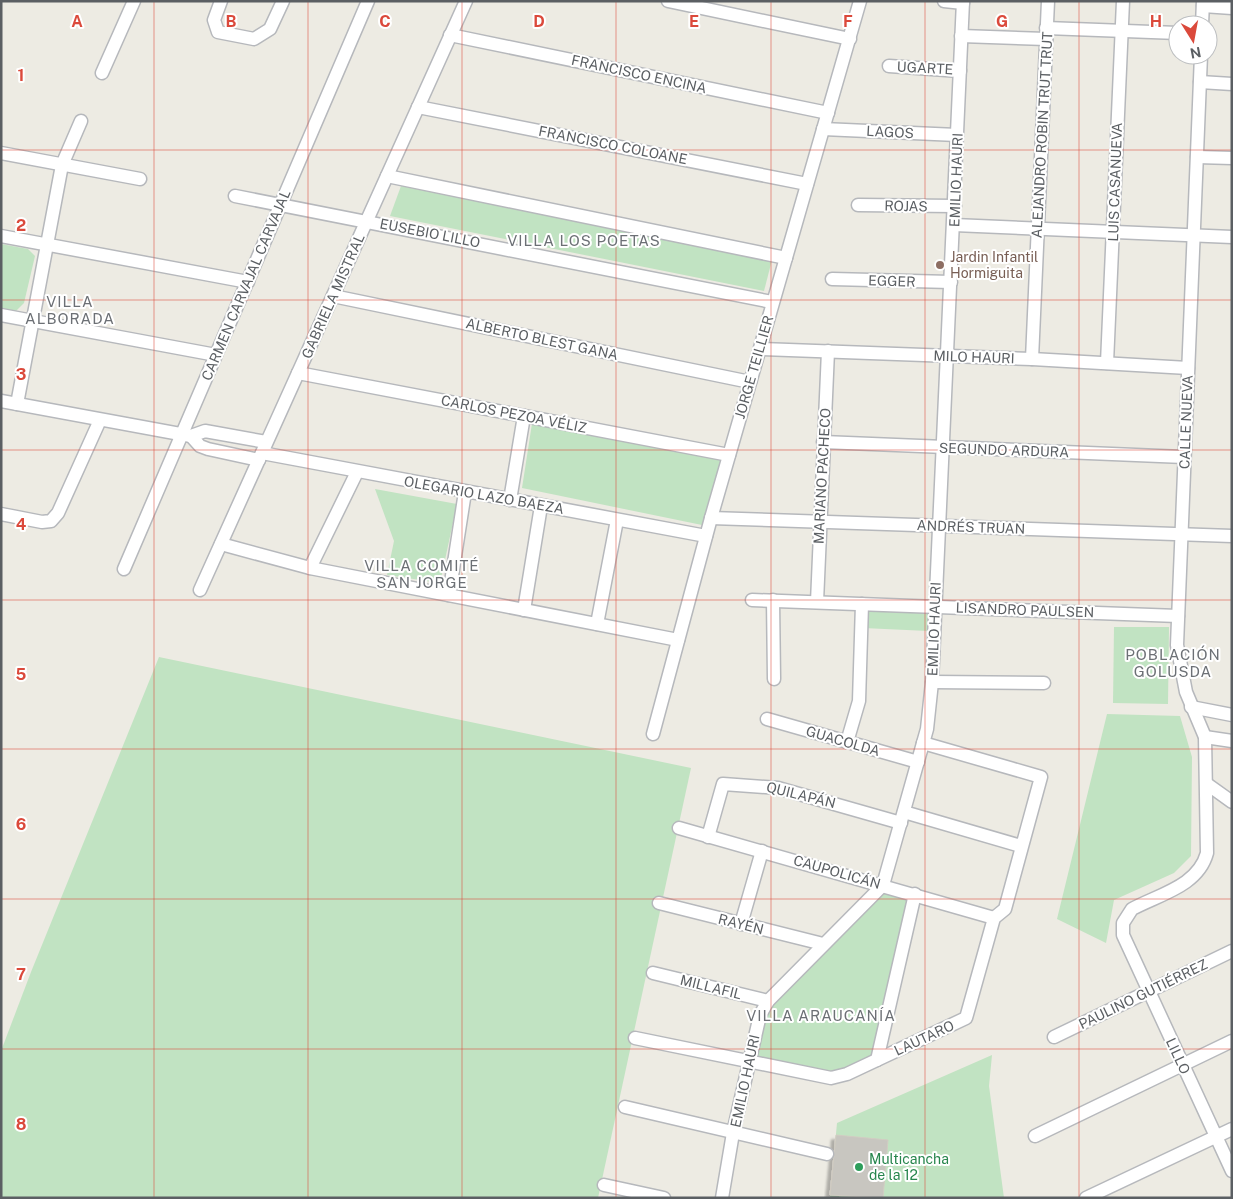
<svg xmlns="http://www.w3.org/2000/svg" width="1233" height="1199" font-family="'Public Sans',sans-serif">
  <defs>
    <filter id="shadow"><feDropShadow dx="-4.5" dy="4.5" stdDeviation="1" flood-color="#0004"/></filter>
  </defs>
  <rect width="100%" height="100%" fill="#edebe3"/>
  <!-- green -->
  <g fill="#c1e3c2">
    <polygon points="401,186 772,260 764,291 390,216"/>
    <polygon points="1,244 28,249 35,256 24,303 16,311 1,308"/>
    <polygon points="533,417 722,458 702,525 522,488"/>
    <polygon points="375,489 457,504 440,583 387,575 394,541"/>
    <polygon points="864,608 929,611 928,631 863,628"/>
    <polygon points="1114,627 1169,627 1168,704 1113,703"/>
    <polygon points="159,657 691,768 598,1198 1,1198 1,1051 31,972"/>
    <polygon points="1107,714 1180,716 1192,757 1191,856 1174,873 1114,900 1106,943 1057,919"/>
    <polygon points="884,887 914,895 876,1058 828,1076 751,1060 761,1017"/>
    <polygon points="992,1055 989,1086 1004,1198 830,1198 837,1123"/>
  </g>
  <!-- building -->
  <polygon fill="#c8c6c0" stroke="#d1ccc2" filter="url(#shadow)" points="836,1135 888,1140 883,1198 830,1195"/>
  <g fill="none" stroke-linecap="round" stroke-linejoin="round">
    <defs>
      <g id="street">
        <polyline points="221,1 214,20 218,32 254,39 270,29 283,1"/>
        <polyline points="668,1 850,39"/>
        <polyline points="944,1 963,3"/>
        <polyline points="1203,6 1232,8"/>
        <polyline points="1202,25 1203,1"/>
        <polyline points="1046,28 1178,33"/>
        <polyline points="450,35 828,113"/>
        <polyline points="961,36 1046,39"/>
        <path d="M 1201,55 L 1177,645 L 1186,692 L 1205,737 L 1207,853 C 1198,886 1160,894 1132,909 L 1123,923 L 1123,935 L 1232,1171"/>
        <polyline points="889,66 960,71"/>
        <polyline points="102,73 134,1"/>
        <polyline points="1200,82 1232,84"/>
        <polyline points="418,107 807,184"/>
        <polyline points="823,129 957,135"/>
        <polyline points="1,153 140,179"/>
        <polyline points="1197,157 1232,158"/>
        <polyline points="387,176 786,258"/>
        <polyline points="235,196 772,302"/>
        <polyline points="858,205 955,206"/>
        <polyline points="954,225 1232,237"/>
        <polyline points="1,236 248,282"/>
        <polyline points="832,279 951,282"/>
        <polyline points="333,296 750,382"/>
        <polyline points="1,315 216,355"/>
        <polyline points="760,349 1032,359 1188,368"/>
        <polyline points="1032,359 1048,1"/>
        <polyline points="1107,363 1123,1"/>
        <polyline points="298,373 729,455"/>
        <polyline points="1,401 191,436 205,431 266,442"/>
        <polyline points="17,404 62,165 81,121"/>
        <polyline points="191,436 200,446 208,449 259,460"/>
        <polyline points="823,442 1184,457"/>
        <polyline points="262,453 706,536"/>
        <polyline points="510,500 524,416"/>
        <polyline points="1,514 42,522 51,521 58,513 100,420"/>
        <polyline points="711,518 1232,536"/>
        <polyline points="221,544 310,568 678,640"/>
        <polyline points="310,568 357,472"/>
        <polyline points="124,569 368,1"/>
        <polyline points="200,590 466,1"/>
        <polyline points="449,595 465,492"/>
        <polyline points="752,600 1178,616"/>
        <polyline points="773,600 774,679"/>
        <polyline points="817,602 828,351"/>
        <polyline points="524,610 541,506"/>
        <polyline points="597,624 617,520"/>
        <polyline points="932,682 1044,683"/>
        <polyline points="1191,707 1232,715"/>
        <polyline points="767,719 918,762"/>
        <polyline points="653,734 711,518 860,1"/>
        <polyline points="1205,737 1232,741"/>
        <polyline points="847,742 859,701 862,604"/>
        <polyline points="1207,784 1232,802"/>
        <polyline points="904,812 1021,846"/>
        <polyline points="679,828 994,918"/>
        <polyline points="708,837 723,784 778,788 901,823"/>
        <polyline points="659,903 823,944"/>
        <polyline points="741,924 762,851"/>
        <polyline points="653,973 768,1001"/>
        <polyline points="1054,1037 1232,951"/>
        <polyline points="635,1038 831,1078 847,1074 966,1018 994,918 1005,909 1041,777 923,743"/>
        <polyline points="877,1060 915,894"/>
        <polyline points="625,1107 827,1154"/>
        <polyline points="1035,1136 1232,1041"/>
        <polyline points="604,1185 664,1198"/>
        <polyline points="722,1198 733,1133 760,1015 768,1001 883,885 927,729 932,682 963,1"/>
        <polyline points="1086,1198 1232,1129"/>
      </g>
    </defs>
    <!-- street casing -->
    <use href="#street" stroke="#b6b8bc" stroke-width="15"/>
    <!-- street -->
    <use href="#street" stroke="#fff" stroke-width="12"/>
  </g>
  <!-- grid -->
  <path fill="none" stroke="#db493b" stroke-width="1" stroke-opacity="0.55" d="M 154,1 L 154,1198M 308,1 L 308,1198M 462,1 L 462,1198M 616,1 L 616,1198M 771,1 L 771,1198M 925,1 L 925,1198M 1079,1 L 1079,1198M 1,150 L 1232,150M 1,300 L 1232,300M 1,450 L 1232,450M 1,600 L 1232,600M 1,749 L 1232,749M 1,899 L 1232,899M 1,1049 L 1232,1049"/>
  <!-- markers -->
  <circle fill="#8d6e63" stroke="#fff" stroke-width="2" cx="940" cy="265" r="5"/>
  <circle fill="#2e9e5b" stroke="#fff" stroke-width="2" cx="859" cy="1167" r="5"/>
  <g text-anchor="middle" stroke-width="4" stroke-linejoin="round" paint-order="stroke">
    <!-- street labels -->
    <g font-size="14" fill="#5b5f63" stroke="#fff">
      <text transform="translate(925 68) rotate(3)" y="5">UGARTE</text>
      <text transform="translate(639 74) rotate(12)" y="5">FRANCISCO ENCINA</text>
      <text transform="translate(890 132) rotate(3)" y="5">LAGOS</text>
      <text transform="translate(1042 135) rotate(-87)" y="5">ALEJANDRO ROBIN TRUT TRUT</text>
      <text transform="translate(613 145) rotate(11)" y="5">FRANCISCO COLOANE</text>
      <text transform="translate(956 180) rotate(-88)" y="5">EMILIO HAURI</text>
      <text transform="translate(1115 182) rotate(-88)" y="5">LUIS CASANUEVA</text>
      <text transform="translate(906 206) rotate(1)" y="5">ROJAS</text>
      <text transform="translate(430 233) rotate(11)" y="5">EUSEBIO LILLO</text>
      <text transform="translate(892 281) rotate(2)" y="5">EGGER</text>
      <text transform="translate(246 285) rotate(-67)" y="5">CARMEN CARVAJAL CARVAJAL</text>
      <text transform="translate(333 296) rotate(-66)" y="5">GABRIELA MISTRAL</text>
      <text transform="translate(542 339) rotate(12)" y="5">ALBERTO BLEST GANA</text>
      <text transform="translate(974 357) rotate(2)" y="5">MILO HAURI</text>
      <text transform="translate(754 367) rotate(-74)" y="5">JORGE TEILLIER</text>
      <text transform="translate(514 414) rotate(11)" y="5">CARLOS PEZOA VÉLIZ</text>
      <text transform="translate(1186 422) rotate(-88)" y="5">CALLE NUEVA</text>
      <text transform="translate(1004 450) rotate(2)" y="5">SEGUNDO ARDURA</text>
      <text transform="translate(822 476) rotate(-87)" y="5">MARIANO PACHECO</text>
      <text transform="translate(484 495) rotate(10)" y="5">OLEGARIO LAZO BAEZA</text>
      <text transform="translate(971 527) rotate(2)" y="5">ANDRÉS TRUAN</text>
      <text transform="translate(1025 610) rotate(2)" y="5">LISANDRO PAULSEN</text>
      <text transform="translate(934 629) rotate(-88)" y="5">EMILIO HAURI</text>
      <text transform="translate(843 741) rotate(16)" y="5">GUACOLDA</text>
      <text transform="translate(801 795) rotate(14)" y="5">QUILAPÁN</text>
      <text transform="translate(837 872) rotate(16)" y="5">CAUPOLICÁN</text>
      <text transform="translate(741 924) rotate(14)" y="5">RAYÉN</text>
      <text transform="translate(711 987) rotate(14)" y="5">MILLAFIL</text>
      <text transform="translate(1143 994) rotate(-26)" y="5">PAULINO GUTIÉRREZ</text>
      <text transform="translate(924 1038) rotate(-25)" y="5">LAUTARO</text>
      <text transform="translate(1178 1056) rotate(65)" y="5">LILLO</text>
      <text transform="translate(745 1081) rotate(-78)" y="5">EMILIO HAURI</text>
    </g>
    <!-- education labels -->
    <g font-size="14" fill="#785e54" stroke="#fff" text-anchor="start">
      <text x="950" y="262">Jardin Infantil<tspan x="950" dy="16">Hormiguita</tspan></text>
    </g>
    <!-- leisure labels -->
    <g font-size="14" fill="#27864d" stroke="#fff" text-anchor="start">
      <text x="869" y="1164">Multicancha<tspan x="869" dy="16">de la 12</tspan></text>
    </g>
    <!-- neighbourhood labels -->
    <g font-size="15" letter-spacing="1" fill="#6c7075" stroke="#fff">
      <text x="584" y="246">VILLA LOS POETAS</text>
      <text x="70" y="307">VILLA<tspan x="70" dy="17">ALBORADA</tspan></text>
      <text x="422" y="571">VILLA COMITÉ<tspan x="422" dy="17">SAN JORGE</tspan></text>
      <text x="1173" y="660">POBLACIÓN<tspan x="1173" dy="17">GOLUSDA</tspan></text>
      <text x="821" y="1021">VILLA ARAUCANÍA</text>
    </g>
  </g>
  <g font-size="16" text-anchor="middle" font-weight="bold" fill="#db493b" stroke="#fff" stroke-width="4" stroke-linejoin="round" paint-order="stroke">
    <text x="77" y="27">A</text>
    <text x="231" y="27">B</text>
    <text x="385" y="27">C</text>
    <text x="539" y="27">D</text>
    <text x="694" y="27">E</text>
    <text x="848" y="27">F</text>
    <text x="1002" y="27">G</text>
    <text x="1156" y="27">H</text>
    <text x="21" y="81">1</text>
    <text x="21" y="231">2</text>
    <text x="21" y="380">3</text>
    <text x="21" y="530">4</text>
    <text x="21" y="680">5</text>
    <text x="21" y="830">6</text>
    <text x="21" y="980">7</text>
    <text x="21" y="1130">8</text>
  </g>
  <!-- border -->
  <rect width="1233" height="1199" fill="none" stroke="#5b5f63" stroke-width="5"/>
  <!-- north arrow -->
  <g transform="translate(1193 40) rotate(169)"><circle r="24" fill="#ffffff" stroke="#bdbfc1"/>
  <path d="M0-4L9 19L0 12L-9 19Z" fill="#db493b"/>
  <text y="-8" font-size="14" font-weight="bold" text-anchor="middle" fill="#5b5f63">N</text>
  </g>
</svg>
